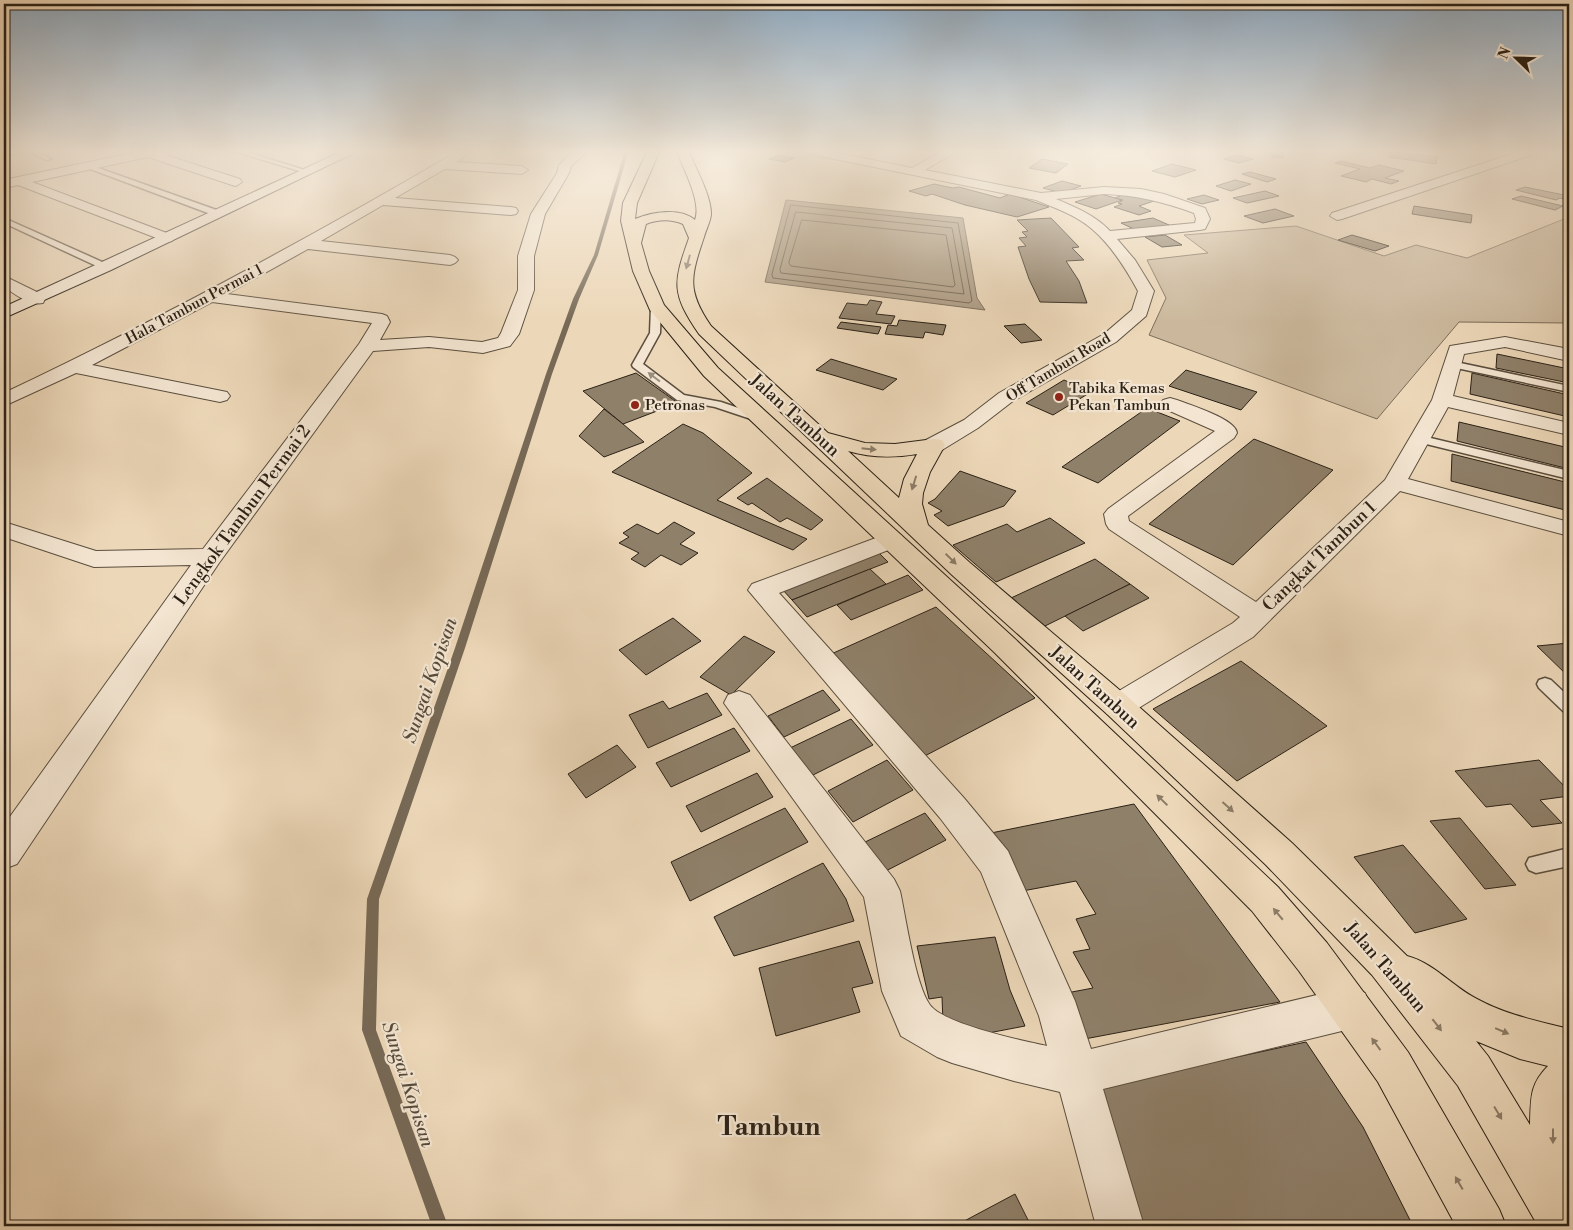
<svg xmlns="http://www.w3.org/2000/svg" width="1573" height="1230" font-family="'Libre Bodoni',serif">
  <rect width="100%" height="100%" fill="#ecd7b8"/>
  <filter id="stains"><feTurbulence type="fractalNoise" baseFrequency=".004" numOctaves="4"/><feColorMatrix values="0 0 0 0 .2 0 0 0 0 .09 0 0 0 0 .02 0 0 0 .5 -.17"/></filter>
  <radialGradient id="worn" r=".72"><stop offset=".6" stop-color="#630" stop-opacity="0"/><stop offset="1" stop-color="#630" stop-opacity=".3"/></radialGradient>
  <!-- green -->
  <polygon fill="#cbb89c" stroke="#7b6c59" points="1569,217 1569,323 1459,322 1377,419 1149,335 1166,298 1147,260 1208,253 1184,235 1296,226 1384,256 1416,245 1467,258"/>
  <!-- water -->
  <polygon fill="#aa9981" stroke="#776956" points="786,200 963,218 977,298 985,310 765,282"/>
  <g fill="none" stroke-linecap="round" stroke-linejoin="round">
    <!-- shore -->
    <g stroke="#6a5d4c" stroke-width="1">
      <polygon points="791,205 958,223 972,301 969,303 773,278 772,275"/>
      <polygon points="796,212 952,228 964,294 781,273 780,270"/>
      <polygon points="802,220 946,235 955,285 953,287 791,266 789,263"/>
    </g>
    <!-- stream -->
    <polygon fill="#776956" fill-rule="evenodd" points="625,150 629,150 598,255 579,299 552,374 465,648 379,899 376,1030 448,1226 432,1226 362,1030 367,899 455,648 546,374 573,299 594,255"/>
  </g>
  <!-- building -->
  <g fill="#8f806a" stroke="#2b2116">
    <polygon points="1270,151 1281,152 1284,158 1273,157"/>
    <polygon points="1391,151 1437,157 1436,164 1389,157"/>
    <polygon points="778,155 794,158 785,162 769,159"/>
    <polygon points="1238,155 1253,159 1239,163 1224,159"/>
    <polygon points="1042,159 1068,164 1056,173 1029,168"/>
    <polygon points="1341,161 1370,168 1379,165 1404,171 1385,178 1399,181 1391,184 1372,179 1366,182 1341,176 1360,169 1335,163"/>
    <polygon points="1172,164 1196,170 1175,177 1152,171"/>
    <polygon points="1250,172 1276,179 1267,182 1242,174"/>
    <polygon points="1235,180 1251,184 1231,191 1216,186"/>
    <polygon points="1062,181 1081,186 1062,193 1043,188"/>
    <polygon points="934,184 953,188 959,187 1000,198 1010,194 1049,207 1017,217 965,205 932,194 926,196 909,191"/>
    <polygon points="1525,187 1569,196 1569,201 1560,198 1556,200 1516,190"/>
    <polygon points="1265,191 1279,196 1247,203 1233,198"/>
    <polygon points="1127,193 1160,199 1139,206 1151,211 1139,215 1114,207 1122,204 1118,203 1123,200 1115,198"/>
    <polygon points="1101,194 1122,200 1096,209 1075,202"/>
    <polygon points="1204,195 1219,200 1202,204 1187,199"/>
    <polygon points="1521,196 1563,206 1555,210 1512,199"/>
    <polygon points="1414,206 1472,215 1471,223 1412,214"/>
    <polygon points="1275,209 1294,216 1263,223 1244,216"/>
    <polygon points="1051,218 1079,247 1072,248 1084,260 1066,261 1079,281 1087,303 1040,302 1029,279 1018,247 1026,246 1019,238 1027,237 1022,232 1028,231 1017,220"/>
    <polygon points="1153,218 1169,225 1136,230 1121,223"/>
    <polygon points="1165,235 1182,245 1162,247 1145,237"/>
    <polygon points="1352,235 1389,246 1375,251 1338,240"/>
    <polygon points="870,300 882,302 876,314 895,316 891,324 839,318 847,303 867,305"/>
    <polygon points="899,320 946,325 943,335 925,332 923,338 885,334 888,325 897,326"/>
    <polygon points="841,322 881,327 878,334 837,328"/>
    <polygon points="1025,324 1042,340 1021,343 1004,326"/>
    <polygon points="1497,354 1569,369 1569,383 1496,368"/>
    <polygon points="831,359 897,379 883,390 816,370"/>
    <polygon points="1186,370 1257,392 1241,410 1169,386"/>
    <polygon points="636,373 678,403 623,424 583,391"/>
    <polygon points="1472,373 1569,395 1569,417 1470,394"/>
    <polygon points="1064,380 1091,392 1053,415 1026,403"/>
    <polygon points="1147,408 1180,421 1098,483 1062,467"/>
    <polygon points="604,409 623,424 644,442 604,457 579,436"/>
    <polygon points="1459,422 1569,448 1569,469 1457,441"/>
    <polygon points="683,424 703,433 752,473 717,500 807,539 793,550 612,472"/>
    <polygon points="1254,439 1333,470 1233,565 1149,524"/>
    <polygon points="1452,454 1569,483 1569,511 1451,481"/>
    <polygon points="960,471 1016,491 1004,506 948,526 934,515 942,511 928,503 935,499"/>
    <polygon points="767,478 823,520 811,530 787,518 780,522 752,503 748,505 737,498"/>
    <polygon points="1050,518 1085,543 996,582 953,545 1007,524 1017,532"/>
    <polygon points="674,522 695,533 680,544 698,553 681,565 661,555 645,567 631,559 639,553 619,543 629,537 623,533 637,524 658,534"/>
    <polygon points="877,551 888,562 792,600 782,589"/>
    <polygon points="1095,559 1130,584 1045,626 1011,598"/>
    <polygon points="870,569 886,584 807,617 792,600"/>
    <polygon points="908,575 923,590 851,620 837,605"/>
    <polygon points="1130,584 1149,598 1083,631 1065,616"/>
    <polygon points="936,607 1035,698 921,758 829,655"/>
    <polygon points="673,618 701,641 646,675 619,650"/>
    <polygon points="744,636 775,652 731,695 700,677"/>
    <polygon points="1569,643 1569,677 1537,646"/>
    <polygon points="1241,661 1327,726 1237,781 1153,709"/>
    <polygon points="823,690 840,710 784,737 768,716"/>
    <polygon points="707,693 722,715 648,748 629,715 663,701 669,709"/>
    <polygon points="851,719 873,745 811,776 790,748"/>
    <polygon points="734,728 750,751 671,787 656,763"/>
    <polygon points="617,745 636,767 586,798 568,774"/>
    <polygon points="887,760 913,790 853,822 828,791"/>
    <polygon points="1539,760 1569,791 1569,796 1540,800 1562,823 1532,827 1511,804 1486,807 1455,771"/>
    <polygon points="757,773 773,797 701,832 686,806"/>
    <polygon points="1134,804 1280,1002 1074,1041 1056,995 1093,988 1073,952 1090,949 1076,919 1096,914 1076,881 1017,892 991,833"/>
    <polygon points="785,808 808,842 690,901 671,862"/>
    <polygon points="925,813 946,840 880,874 861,844"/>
    <polygon points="1460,818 1516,885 1485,889 1430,821"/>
    <polygon points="1403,845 1467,919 1415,933 1354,857"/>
    <polygon points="823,863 846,899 854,921 734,956 714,917"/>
    <polygon points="995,937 1010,990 1025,1026 978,1035 943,1023 942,997 929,999 917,946"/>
    <polygon points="859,941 873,983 852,988 860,1012 776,1036 759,968"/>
    <polygon points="1306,1042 1363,1127 1413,1226 1136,1226 1089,1089"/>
    <polygon points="1015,1194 1031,1226 955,1226"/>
  </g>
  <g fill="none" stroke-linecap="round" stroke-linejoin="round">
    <defs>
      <g id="lane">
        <polygon points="26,150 34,150 51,159 46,160"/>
        <polygon points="230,150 240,150 311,172 306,173"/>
        <polygon points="87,164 222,212 223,214 216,216 85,167 84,166"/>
        <polygon points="4,218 109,265 110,267 103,269 4,223"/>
        <polygon points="656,303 661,306 660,333 643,364 684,395 721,402 765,417 767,419 765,421 757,421 715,407 677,400 633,367 632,365 650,333 651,306"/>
        <polygon points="1451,361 1569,386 1569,392 1447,366 1446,364"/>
        <polygon points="1418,435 1569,471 1569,479 1414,441 1412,439 1414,437"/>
        <polygon points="1545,678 1551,680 1569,697 1569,713 1563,711 1539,688 1537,684 1539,680"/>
        <polygon points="1569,848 1569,866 1536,873 1529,870 1526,864 1529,858"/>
      </g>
      <g id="street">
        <polygon points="4,150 27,150 25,152 4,156"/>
        <polygon points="146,150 170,150 162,154 240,179 242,182 236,186 232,185 148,157 32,182 172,235 174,238 172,241 167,242 18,185 4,188 4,180"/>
        <polygon points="327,150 345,150 352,154 346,157 329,152"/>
        <path d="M 460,150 L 474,150 L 456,162 L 522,166 L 528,170 L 522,174 L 445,169 L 395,198 L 511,207 L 516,208 L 518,211 L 516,214 L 511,215 L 383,205 L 321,241 L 450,255 L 455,257 L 458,260 L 455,263 L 450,265 L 308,249 L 227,294 L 382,314 L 387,316 L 390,322 L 380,340 L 429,337 L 482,342 L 498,338 L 501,333 L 518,290 L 518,256 L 531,214 L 557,173 L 559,165 L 574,150 L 589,150 L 571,166 L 569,173 L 545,214 L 534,256 L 534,290 L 519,334 L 510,346 L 483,353 L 429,347 L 373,351 L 219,563 L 17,864 L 4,869 L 4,825 L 191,565 L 94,567 L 4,537 L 4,522 L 96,551 L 203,549 L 359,344 L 372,323 L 212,302 L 92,365 L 227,392 L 230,396 L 227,400 L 220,402 L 76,373 L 4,406 L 4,393 C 160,319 311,237 460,150 Z"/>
        <path d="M 799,150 L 823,150 L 912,168 L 944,150 L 959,150 L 925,170 L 1041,193 L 1104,187 L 1141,189 L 1164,194 L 1205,208 L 1210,219 L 1205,229 L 1200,230 L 1117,239 L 1135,260 L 1154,291 L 1146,316 L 1116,342 L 1013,401 L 978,428 L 942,450 L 934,451 L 926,450 L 923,445 L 926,440 L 964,420 L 999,393 L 1104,334 L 1132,310 L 1138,291 C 1126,269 1111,245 1092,229 C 1076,215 1055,208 1036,200 L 805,153 ZM 1104,194 C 1136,195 1164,202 1194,213 L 1196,219 L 1195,223 L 1110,231 C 1095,215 1075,207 1056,199 Z"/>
        <polygon points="1524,150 1542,150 1540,152 1342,219 1337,220 1330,216 1332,213"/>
        <path d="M 4,276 L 43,295 L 45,299 L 43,303 C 29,306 15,294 4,287 Z"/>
        <path d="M 1505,337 L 1569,349 L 1569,361 L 1505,347 L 1464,354 L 1453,396 L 1569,423 L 1569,435 L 1448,407 L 1408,479 L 1569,522 L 1569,536 L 1400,491 L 1253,637 L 1129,714 L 1118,718 L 1107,714 L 1103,706 L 1107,698 L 1233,623 L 1240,617 L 1109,529 L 1106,524 L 1104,514 L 1108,509 L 1215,431 L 1163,408 L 1160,404 L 1163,400 L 1170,398 L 1177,400 C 1190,405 1236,419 1237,433 L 1234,438 L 1128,516 L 1129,521 L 1256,602 L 1385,480 L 1432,400 L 1450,346 Z"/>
        <path d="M 892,532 L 901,535 L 904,540 L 901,545 L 779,593 L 964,798 L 1008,851 L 1075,1001 L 1091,1049 L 1350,987 L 1365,993 L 1371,1008 L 1365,1023 L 1350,1029 L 1103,1089 L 1144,1226 L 1096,1226 L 1060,1092 L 1014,1081 L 952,1063 L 937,1057 L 901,1036 L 882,991 L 864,897 L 724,703 L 728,695 L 739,691 L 750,695 L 894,879 L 900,891 C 906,918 915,984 930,1005 C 944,1024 1023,1041 1047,1046 L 1039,1016 L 981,872 L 940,818 L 748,590 L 752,584 Z"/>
      </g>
      <polygon id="secondary" points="345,150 360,150 111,270 4,318 4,307"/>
      <path id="primary" d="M 648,150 L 660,150 L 637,203 L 635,219 C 652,212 680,207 695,220 C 702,202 683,168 676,150 L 688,150 C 695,167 712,197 711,215 C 710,222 706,230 704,237 C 691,276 686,290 711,326 L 828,433 L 865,443 L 895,444 L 934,439 L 942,440 L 945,445 L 930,472 L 923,493 L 922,504 L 928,525 L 969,562 L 1129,698 L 1292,843 L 1407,956 C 1434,963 1453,987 1477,999 C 1506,1015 1538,1021 1569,1029 L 1569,1226 L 1538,1226 L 1458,1086 L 1372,975 L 1266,865 L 1107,714 L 951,574 L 699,334 C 671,293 673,283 689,238 L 683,224 C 671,219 659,219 646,224 L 641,243 L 649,271 L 664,305 L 718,368 L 1014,638 L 1278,887 L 1327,943 L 1408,1052 L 1499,1209 L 1506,1226 L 1456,1226 L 1378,1082 L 1299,971 L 1252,911 L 994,652 L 704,376 L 650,310 L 633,271 L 621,221 L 623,203 ZM 848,451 C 871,458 893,458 917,454 L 904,479 L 899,498 ZM 1476,1041 L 1520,1059 L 1548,1066 C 1529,1085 1531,1099 1530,1125 L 1488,1056 Z"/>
    </defs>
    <!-- lane casing -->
    <use href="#lane" stroke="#5b4e3e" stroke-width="3"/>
    <!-- street casing -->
    <use href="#street" stroke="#5b4e3e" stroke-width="2"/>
    <!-- secondary casing -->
    <use href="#secondary" stroke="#2b2116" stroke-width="2"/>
    <!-- primary casing -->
    <use href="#primary" stroke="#2b2116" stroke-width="2"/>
    <!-- lane -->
    <use href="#lane" fill="#f3e5d1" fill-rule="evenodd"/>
    <!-- street -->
    <use href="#street" fill="#f3e5d1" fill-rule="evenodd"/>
    <!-- secondary -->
    <use href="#secondary" fill="#f3e5d1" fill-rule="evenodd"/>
    <!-- primary -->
    <use href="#primary" fill="#ecd7b8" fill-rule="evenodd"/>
  </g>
  <!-- one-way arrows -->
  <defs><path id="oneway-solid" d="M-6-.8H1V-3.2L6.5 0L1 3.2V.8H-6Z" transform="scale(1.25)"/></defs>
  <g fill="#8c7c67">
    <use href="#oneway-solid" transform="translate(688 262) rotate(105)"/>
    <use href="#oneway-solid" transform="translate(869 449) rotate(6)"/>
    <use href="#oneway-solid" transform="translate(914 483) rotate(107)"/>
    <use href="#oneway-solid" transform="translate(951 559) rotate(44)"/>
    <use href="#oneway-solid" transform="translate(1162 800) rotate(-136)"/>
    <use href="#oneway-solid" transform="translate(1228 807) rotate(42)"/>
    <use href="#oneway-solid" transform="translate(1278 914) rotate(-130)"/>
    <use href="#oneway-solid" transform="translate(1437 1025) rotate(52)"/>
    <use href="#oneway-solid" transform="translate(1502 1031) rotate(23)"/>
    <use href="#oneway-solid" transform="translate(1376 1044) rotate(-126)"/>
    <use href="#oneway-solid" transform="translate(1498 1113) rotate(59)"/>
    <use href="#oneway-solid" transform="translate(1553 1136) rotate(90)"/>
    <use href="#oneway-solid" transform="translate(1459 1183) rotate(-120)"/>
  </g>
  <use fill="#998d7d" href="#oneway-solid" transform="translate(654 377) rotate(-143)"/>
  <!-- sky -->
  <linearGradient id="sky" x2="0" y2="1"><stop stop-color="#8fa9bf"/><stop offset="0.47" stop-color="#f6eddf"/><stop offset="1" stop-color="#f6eddf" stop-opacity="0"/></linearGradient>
  <rect width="1573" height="322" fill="url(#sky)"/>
  <!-- markers -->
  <g fill="#8f2418" stroke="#f3e5d1" stroke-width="2">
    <circle cx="1059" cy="397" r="5"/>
    <circle cx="635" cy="405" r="5"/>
  </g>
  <g text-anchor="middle" stroke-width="4.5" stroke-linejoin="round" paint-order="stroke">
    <!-- far-street labels -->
    <g font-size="15" fill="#2b2116" stroke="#f3e5d1">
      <text transform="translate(194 304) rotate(-28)" y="5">Hala Tambun Permai 1</text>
      <text transform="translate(1058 367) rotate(-31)" y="5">Off Tambun Road</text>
    </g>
    <!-- far-poi labels -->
    <g font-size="15" fill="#2b2116" stroke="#f3e5d1" text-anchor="start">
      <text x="1069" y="393">Tabika Kemas<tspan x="1069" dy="17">Pekan Tambun</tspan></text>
      <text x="645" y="410">Petronas</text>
    </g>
    <!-- street labels -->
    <g font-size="18" fill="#2b2116" stroke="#f3e5d1">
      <text transform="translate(795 415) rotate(42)" y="6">Jalan Tambun</text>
      <text transform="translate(242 515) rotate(-54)" y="6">Lengkok Tambun Permai 2</text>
      <text transform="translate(1319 556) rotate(-44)" y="6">Cangkat Tambun 1</text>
      <text transform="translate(1095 687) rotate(42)" y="6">Jalan Tambun</text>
      <text transform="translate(1386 967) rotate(49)" y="6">Jalan Tambun</text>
    </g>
    <!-- water labels -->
    <g font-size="19" font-style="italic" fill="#574b3b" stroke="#f3e5d1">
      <text transform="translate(429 680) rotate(-71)" y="7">Sungai Kopisan</text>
      <text transform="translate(409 1084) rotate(72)" y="7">Sungai Kopisan</text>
    </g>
    <!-- near-district labels -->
    <g font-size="26" font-weight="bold" fill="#2b2116" stroke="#f3e5d1">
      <text x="769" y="1135">Tambun</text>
    </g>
  </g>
  <!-- margin -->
  <rect width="1573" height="1230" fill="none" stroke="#ecd7b8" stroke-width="20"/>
  <rect x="5" y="5" width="1563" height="1220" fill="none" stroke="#2b2116" stroke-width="2.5"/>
  <rect x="10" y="10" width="1553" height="1210" fill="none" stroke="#2b2116"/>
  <!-- north arrow -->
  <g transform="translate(1516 58) rotate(293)" stroke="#f3e5d1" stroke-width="4" paint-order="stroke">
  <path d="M0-4L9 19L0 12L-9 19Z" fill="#2b2116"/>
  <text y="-8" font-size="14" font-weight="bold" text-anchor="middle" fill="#2b2116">N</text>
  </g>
  <rect width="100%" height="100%" filter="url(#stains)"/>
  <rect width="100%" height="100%" fill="url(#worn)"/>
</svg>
